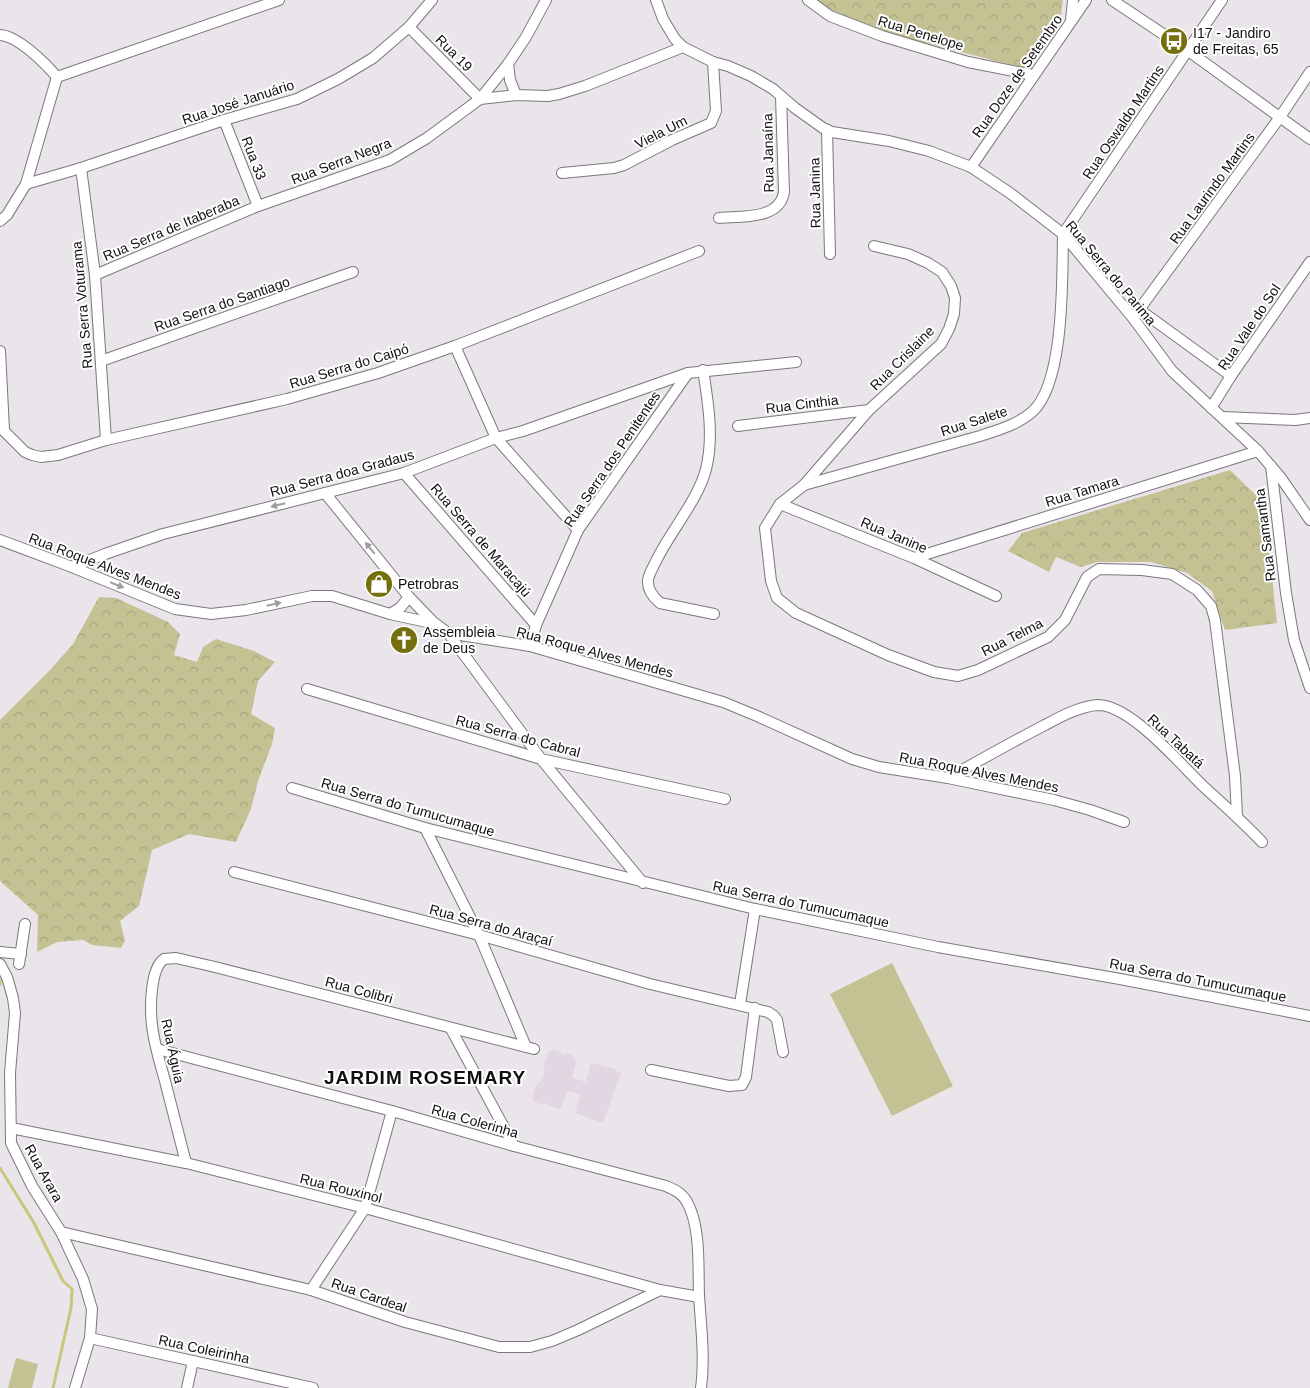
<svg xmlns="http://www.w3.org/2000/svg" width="1310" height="1388" font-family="Arial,sans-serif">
  <defs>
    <pattern id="forest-crowns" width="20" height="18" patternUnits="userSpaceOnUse" patternTransform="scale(1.25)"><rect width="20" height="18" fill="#c4c193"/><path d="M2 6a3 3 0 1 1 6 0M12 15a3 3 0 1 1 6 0" fill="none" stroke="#a7a57e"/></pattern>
  </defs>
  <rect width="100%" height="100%" fill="#eae5eb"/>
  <!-- built -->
  <polygon fill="#e1d6e2" points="553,1049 561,1052 561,1054 564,1055 565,1053 574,1056 574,1058 577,1059 572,1078 586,1082 591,1063 616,1069 616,1071 621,1073 603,1123 575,1113 580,1094 567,1091 560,1109 548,1106 548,1104 545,1103 543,1105 535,1102 532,1099 535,1088 539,1081 541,1082 545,1070 543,1068 549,1050 552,1051"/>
  <!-- forest -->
  <g fill="url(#forest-crowns)">
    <polygon points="814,0 1063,0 1060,22 1029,66 1024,68 886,33 830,13"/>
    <polygon points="1230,470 1264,503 1277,623 1225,630 1212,591 1187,573 1151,562 1097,562 1081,567 1056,557 1049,572 1008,551 1022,533"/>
    <polygon points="99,597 116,598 168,622 180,634 174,655 197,662 203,647 216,639 254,651 275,662 258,681 251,714 275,728 272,744 258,781 251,809 236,842 189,834 152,850 139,906 120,921 125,941 121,948 92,945 83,940 57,942 37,952 38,915 0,881 0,720 51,669 73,644"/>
  </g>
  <!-- garden -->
  <g fill="#c4c193">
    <polygon points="892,963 953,1086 892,1116 830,994"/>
    <polygon points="16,1358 38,1364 32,1388 8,1388"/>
  </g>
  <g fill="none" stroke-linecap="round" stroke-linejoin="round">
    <!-- stream -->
    <g stroke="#cac57c" stroke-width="3">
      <polyline points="0,984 0,980"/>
      <polyline points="0,1168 34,1223 63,1281 72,1289 71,1308 53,1388"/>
    </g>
    <defs>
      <g id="minor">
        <polyline points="656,0 663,19 675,39 683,47 713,62 728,66 751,76 773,89 795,108 823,128 832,132 889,141 929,151 971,167 1010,193 1063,234 1133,318 1172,371 1258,451 1281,478 1310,520"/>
        <polyline points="808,0 830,16 882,36 968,62 1033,75"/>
        <polyline points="1112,0 1187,50 1310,139"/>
        <polyline points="1071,21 1073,0"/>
        <polyline points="409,27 480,99"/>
        <path d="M 0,35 C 18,36 45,63 57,77"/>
        <polyline points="508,64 510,80 516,95"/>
        <polyline points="57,77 279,0"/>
        <polyline points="480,99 516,95 548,96 559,94 585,86 683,47"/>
        <polyline points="224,120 258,206"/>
        <polyline points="827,130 830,254"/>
        <polyline points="971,167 1086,0"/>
        <polyline points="81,168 95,275 106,440"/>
        <polyline points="562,173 614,168 624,165 672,140 711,123 716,111 713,62"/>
        <polyline points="26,184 81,168 224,120 297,99 338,79 373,58 409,27 432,0"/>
        <path d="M 719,218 C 741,216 780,220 784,192 L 781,96"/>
        <polyline points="0,221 7,215 26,184 57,77"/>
        <polyline points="1063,234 1222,0"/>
        <polyline points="874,246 908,254 928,263 942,272 951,286 955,298 954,314 949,329 941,344 869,410 804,485 780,504 765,528 771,581 777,598 796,613 888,655 934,672 958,676 978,670 1048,637 1065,620 1087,577 1099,569 1142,570 1172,574 1197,590 1211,606 1215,620 1235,776 1237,816"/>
        <polyline points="95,275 258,206 390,160 427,138 480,99 508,64 526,37 546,0"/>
        <polyline points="1140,310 1231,376"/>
        <polyline points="1133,318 1280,117 1310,72"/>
        <polyline points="455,346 496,438 578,530"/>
        <polyline points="0,351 4,430"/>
        <polyline points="101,361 353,272"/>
        <path d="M 703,370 C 708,401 714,438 706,469 C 699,498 671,531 657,559 C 654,566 649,573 648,580 C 647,590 653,597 660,603 L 714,614"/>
        <polyline points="1211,408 1231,376 1310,262"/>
        <polyline points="1222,417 1295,420 1310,418"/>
        <polyline points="738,426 869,410"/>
        <polyline points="0,427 25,452 32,455 41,457 58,455 106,440 287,399 378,373 455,346 699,251"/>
        <polyline points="1271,466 1286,593 1294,640 1310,688"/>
        <polyline points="404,473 536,625"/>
        <path d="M 804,485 L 980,436 C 998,430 1017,425 1032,412 C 1065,383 1062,277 1063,234"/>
        <polyline points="325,493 409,597 435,624"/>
        <polyline points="780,504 914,558 996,596"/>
        <polyline points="0,540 72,567 175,609 211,614 246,610 312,596 332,596 390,614 436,624 448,633 530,646 723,702 757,716 852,759 879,767 948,778 1054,800 1090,810 1124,822"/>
        <polyline points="914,558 1258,451"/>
        <polyline points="72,567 105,554 163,534 404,473 496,438 523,431 688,373 796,362"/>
        <polyline points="390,614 400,608 409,597"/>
        <polyline points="448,633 541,759 643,883"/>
        <polyline points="530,646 536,625 578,530 688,373"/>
        <polyline points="307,689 541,759 725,799"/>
        <path d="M 948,778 C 980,760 1012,742 1045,725 C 1060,717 1080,706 1098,705 C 1131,705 1181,765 1204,787 C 1224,805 1243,822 1262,842"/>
        <polyline points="292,788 425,828 755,909 938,947 1120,979 1310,1016"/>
        <polyline points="425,828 479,935 526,1047"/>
        <polyline points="234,872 479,935 650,984 768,1012 774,1016 777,1020 783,1052"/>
        <polyline points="0,952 21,954"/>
        <polyline points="0,964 7,977 13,998 15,1013 10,1073 11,1143 32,1186 61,1232 83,1279 92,1309 90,1338 75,1388"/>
        <polyline points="19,964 25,924"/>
        <polyline points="740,1004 755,909"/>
        <polyline points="451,1029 514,1146"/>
        <path d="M 157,1049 L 392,1111 L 514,1146 L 666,1186 C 675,1190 682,1193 687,1202 C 701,1227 698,1268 699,1296 C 701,1326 705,1358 701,1388"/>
        <polyline points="651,1070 729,1086 742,1085 746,1077 755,1008"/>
        <polyline points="11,1128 186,1163 365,1208 660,1290 699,1297"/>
        <path d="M 186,1163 C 179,1135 172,1108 165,1081 C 160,1063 154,1044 152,1025 C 150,1008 150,969 164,959 L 176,958 L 215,967 L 534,1049"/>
        <polyline points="61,1232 311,1290 405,1322 499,1347 530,1347 552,1341 578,1330 660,1290"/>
        <polyline points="311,1290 365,1208 392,1111"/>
        <polyline points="90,1338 313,1388"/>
        <polyline points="187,1388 193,1361"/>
      </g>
    </defs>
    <!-- minor casing -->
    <use href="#minor" stroke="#7c777d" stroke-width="12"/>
    <!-- minor -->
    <use href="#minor" stroke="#fff" stroke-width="10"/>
  </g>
  <!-- one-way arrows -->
  <defs><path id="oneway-solid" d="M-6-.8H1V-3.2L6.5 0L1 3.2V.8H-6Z" transform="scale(1.25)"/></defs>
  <g fill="#a09fa0">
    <use href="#oneway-solid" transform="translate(278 505) rotate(166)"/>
    <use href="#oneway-solid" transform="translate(370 548) rotate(-129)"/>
    <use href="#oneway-solid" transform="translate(117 585) rotate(22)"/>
    <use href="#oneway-solid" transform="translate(274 604) rotate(-13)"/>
  </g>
  <!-- icons -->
  <defs>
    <symbol id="bus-disc" viewBox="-11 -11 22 22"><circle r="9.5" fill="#766f0e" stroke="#fff"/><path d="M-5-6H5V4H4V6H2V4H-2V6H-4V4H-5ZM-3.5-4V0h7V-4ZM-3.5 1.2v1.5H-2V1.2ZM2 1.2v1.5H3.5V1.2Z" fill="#fff"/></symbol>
    <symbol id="shop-disc" viewBox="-11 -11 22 22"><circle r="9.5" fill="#766f0e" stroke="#fff"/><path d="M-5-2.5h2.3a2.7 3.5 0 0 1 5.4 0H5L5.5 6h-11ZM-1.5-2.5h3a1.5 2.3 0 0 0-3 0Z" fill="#fff"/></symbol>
    <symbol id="church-disc" viewBox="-11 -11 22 22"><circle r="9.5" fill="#766f0e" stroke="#fff"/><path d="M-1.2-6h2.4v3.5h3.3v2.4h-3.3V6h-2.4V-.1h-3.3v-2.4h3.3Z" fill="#fff"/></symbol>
  </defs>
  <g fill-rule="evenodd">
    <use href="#bus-disc" x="1158" y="25" width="32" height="32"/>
    <use href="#shop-disc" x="363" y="568" width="32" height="32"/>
    <use href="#church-disc" x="388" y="624" width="32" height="32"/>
  </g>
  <g text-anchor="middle" stroke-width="4" stroke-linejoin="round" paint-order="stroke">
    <!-- street labels -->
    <g font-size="14" fill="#110f11" stroke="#fff">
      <text transform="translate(921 33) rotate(17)" y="5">Rua Penelope</text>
      <text transform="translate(454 53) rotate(45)" y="5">Rua 19</text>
      <text transform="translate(1017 76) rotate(-55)" y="5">Rua Doze de Setembro</text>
      <text transform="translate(238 102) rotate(-18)" y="5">Rua José Januário</text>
      <text transform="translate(1123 122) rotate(-56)" y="5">Rua Oswaldo Martins</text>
      <text transform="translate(661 132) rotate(-27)" y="5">Viela Um</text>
      <text transform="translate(768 153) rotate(-91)" y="5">Rua Janaína</text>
      <text transform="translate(254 158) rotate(69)" y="5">Rua 33</text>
      <text transform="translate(341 161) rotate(-21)" y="5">Rua Serra Negra</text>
      <text transform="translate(1212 188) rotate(-54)" y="5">Rua Laurindo Martins</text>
      <text transform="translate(815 193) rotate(-91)" y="5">Rua Janina</text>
      <text transform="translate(171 228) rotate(-23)" y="5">Rua Serra de Itaberaba</text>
      <text transform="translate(1111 273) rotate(50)" y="5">Rua Serra do Parima</text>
      <text transform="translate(222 304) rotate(-19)" y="5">Rua Serra do Santiago</text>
      <text transform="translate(82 305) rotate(-95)" y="5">Rua Serra Voturama</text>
      <text transform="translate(1249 327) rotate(-56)" y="5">Rua Vale do Sol</text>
      <text transform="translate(902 358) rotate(-45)" y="5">Rua Crislaine</text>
      <text transform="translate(349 366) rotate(-17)" y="5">Rua Serra do Caipó</text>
      <text transform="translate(802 404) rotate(-7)" y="5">Rua Cinthia</text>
      <text transform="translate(974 421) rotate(-18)" y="5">Rua Salete</text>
      <text transform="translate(612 459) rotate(-56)" y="5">Rua Serra dos Penitentes</text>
      <text transform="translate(342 473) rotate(-15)" y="5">Rua Serra doa Gradaus</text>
      <text transform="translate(1082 491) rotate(-17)" y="5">Rua Tamara</text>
      <text transform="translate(894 535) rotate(23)" y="5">Rua Janine</text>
      <text transform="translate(1265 535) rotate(-97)" y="5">Rua Samantha</text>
      <text transform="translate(481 540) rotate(49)" y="5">Rua Serra de Maracajú</text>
      <text transform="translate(105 566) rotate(21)" y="5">Rua Roque Alves Mendes</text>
      <text transform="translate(1012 637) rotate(-27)" y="5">Rua Telma</text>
      <text transform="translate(595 652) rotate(15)" y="5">Rua Roque Alves Mendes</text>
      <text transform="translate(518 736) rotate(15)" y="5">Rua Serra do Cabral</text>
      <text transform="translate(1176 741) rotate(43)" y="5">Rua Tabatá</text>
      <text transform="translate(979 772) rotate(11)" y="5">Rua Roque Alves Mendes</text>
      <text transform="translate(408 807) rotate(16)" y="5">Rua Serra do Tumucumaque</text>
      <text transform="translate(801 904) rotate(12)" y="5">Rua Serra do Tumucumaque</text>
      <text transform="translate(491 925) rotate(15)" y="5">Rua Serra do Araçaí</text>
      <text transform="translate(1198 980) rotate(11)" y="5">Rua Serra do Tumucumaque</text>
      <text transform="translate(359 990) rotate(15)" y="5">Rua Colibri</text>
      <text transform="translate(173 1051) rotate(78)" y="5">Rua Águia</text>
      <text transform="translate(475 1121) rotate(16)" y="5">Rua Colerinha</text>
      <text transform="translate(44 1173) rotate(61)" y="5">Rua Arara</text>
      <text transform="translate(341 1188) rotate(14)" y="5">Rua Rouxinol</text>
      <text transform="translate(369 1295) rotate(19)" y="5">Rua Cardeal</text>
      <text transform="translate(204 1349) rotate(12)" y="5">Rua Coleirinha</text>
    </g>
    <!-- poi labels -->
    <g font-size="14" fill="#110f11" stroke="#fff" text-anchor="start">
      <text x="1193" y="38">I17 - Jandiro<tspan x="1193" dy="16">de Freitas, 65</tspan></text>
      <text x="398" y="589">Petrobras</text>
      <text x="423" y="637">Assembleia<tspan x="423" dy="16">de Deus</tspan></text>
    </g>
    <!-- district labels -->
    <g font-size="19" font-weight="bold" letter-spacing="1" fill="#110f11" stroke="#fff">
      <text x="425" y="1084">JARDIM ROSEMARY</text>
    </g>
  </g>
</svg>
